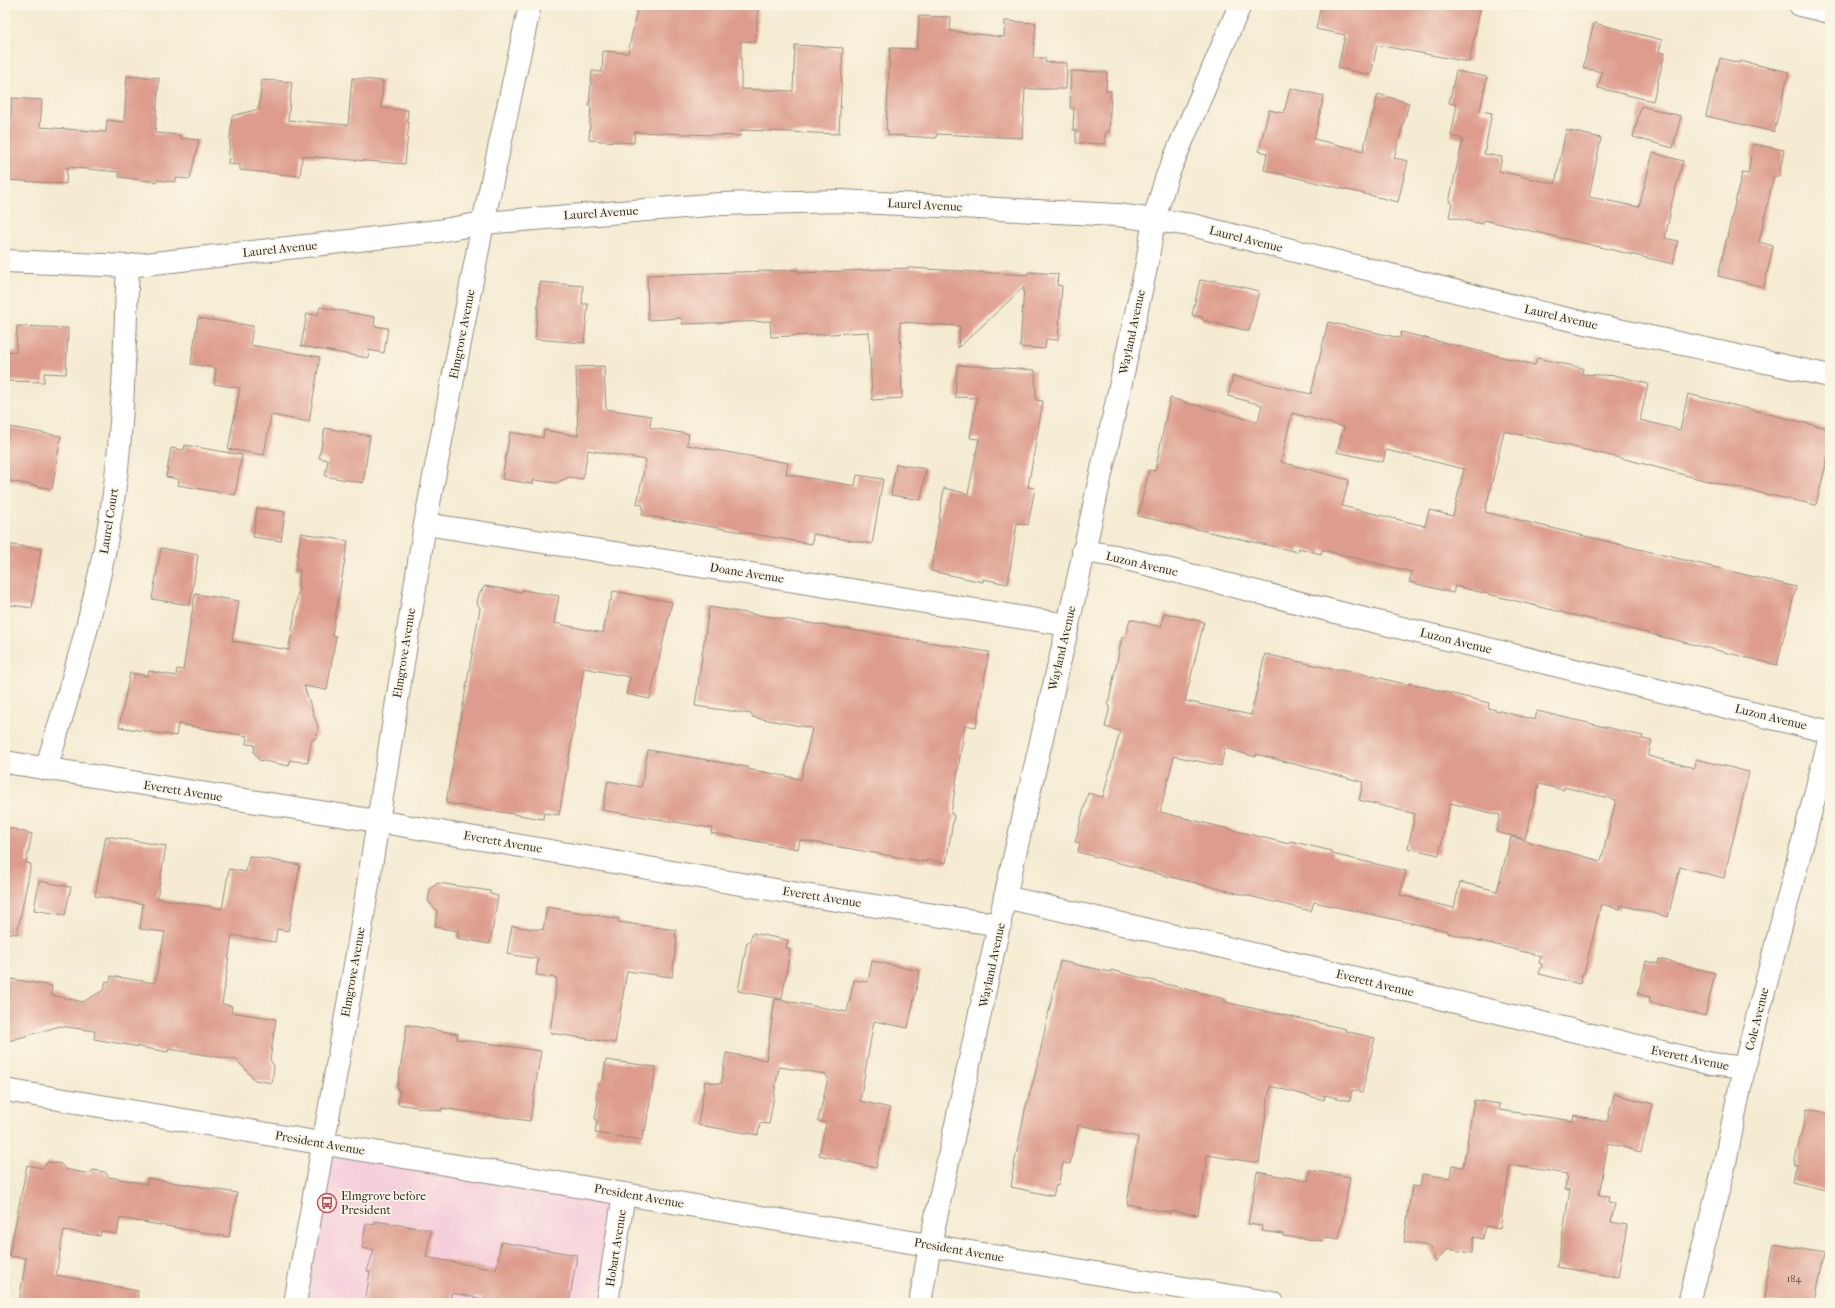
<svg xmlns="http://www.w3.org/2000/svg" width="1835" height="1308" font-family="'IM FELL French Canon',serif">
  <rect width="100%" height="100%" fill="#fcf5e5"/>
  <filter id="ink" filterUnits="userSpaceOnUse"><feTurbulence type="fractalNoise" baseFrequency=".025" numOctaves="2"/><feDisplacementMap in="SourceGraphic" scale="8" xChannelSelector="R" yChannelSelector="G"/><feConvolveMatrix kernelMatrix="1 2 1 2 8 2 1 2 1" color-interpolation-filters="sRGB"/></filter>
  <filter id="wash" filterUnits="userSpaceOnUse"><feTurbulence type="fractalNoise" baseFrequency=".012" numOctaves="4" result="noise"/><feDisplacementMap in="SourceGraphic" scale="16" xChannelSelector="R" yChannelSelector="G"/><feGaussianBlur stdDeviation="0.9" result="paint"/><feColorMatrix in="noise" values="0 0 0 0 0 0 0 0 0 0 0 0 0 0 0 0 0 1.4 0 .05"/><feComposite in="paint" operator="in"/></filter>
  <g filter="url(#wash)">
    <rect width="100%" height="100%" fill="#f4ebd2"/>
    <!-- built -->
    <polygon fill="#f5cfdb" points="326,1153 627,1199 610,1303 298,1303"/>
    <g id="blocks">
      <!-- building -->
      <g fill="#dd9c8d" fill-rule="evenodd">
        <polygon points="638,5 758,5 756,42 741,41 741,89 793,91 795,45 843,48 839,134 741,130 740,136 635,132 634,143 589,140 591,106 589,106 592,71 602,72 603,51 628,53"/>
        <polygon points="1321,5 1481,5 1469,62 1377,45 1371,75 1338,68 1345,35 1316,29"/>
        <polygon points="919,16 951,17 950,31 1004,37 1005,21 1036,23 1033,58 1045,58 1045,62 1067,63 1066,89 1025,89 1022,138 937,134 936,138 888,135 888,130 886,130 890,48 917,49"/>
        <polygon points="1594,23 1662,40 1659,52 1665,53 1653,101 1598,88 1602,72 1583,68"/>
        <polygon points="1720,58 1739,63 1740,61 1789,72 1774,132 1706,116"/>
        <polygon points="1071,71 1107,72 1106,91 1111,91 1109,132 1105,132 1105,144 1076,143 1076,130 1073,130 1074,108 1070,108"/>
        <polygon points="1456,71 1487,77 1480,111 1492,113 1484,154 1502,157 1499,171 1555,184 1566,130 1601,138 1589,197 1639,207 1653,153 1683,161 1669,213 1670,214 1665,238 1678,241 1673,264 1484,220 1483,224 1449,217 1452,203 1449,202 1463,139 1451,136 1457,105 1449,103"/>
        <polygon points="127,76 159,78 155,133 180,135 180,138 199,140 190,179 176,178 176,182 157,180 157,182 119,177 119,172 67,167 66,184 7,180 12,98 42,100 40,127 106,132 107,120 124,122"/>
        <polygon points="352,78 383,81 381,108 408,110 407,122 409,122 405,164 302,156 300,176 240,170 240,165 228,164 232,116 259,109 262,80 292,82 288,120 348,125"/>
        <polygon points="1290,88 1324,96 1314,139 1363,151 1378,94 1409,103 1394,158 1408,161 1398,202 1264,170 1267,153 1259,151 1269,110 1284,113"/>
        <polygon points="1641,106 1681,116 1673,148 1633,137"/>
        <polygon points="1753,144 1784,150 1779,177 1774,176 1759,242 1773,246 1764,287 1718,276 1742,173 1748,174"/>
        <polygon points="910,268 1027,275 1028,272 1058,274 1057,285 1062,286 1058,340 1046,339 1045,349 1020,347 1024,287 958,348 960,326 900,322 902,398 872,400 869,332 771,337 770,321 682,324 682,318 648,320 647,275 799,270 799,273"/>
        <polygon points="1200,280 1211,282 1212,280 1259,291 1249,331 1202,320 1202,317 1192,315"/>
        <polygon points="540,282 583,286 582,304 588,304 584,343 535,339"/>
        <polygon points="320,307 375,317 374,326 388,328 384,353 369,350 368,358 301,346 307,314 318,315"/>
        <polygon points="198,318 253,326 250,345 320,357 309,422 271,415 264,455 228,449 240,388 214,384 216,368 191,364"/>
        <path d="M 1328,322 L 1400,338 L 1401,332 L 1535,365 L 1537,358 L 1583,368 L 1582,374 L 1619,376 L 1648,384 L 1640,420 L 1680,430 L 1688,394 L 1830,429 L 1830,448 L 1816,505 L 1711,482 L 1633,461 L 1504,431 L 1485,512 L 1796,587 L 1777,665 L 1455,586 L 1453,593 L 1409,582 L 1412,572 L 1322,550 L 1321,554 L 1299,548 L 1298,552 L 1138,516 L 1149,470 L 1155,471 L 1170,398 L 1258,422 L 1262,405 L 1228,396 L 1233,376 L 1311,394 ZM 1292,413 L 1344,427 L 1337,452 L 1383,462 L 1386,450 L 1464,469 L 1453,516 L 1429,510 L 1425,526 L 1342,506 L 1349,480 L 1281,462 Z"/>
        <polygon points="17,326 68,328 66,374 44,373 44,382 5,381 5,351 16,352"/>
        <polygon points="957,365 1035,370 1036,400 1043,401 1028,487 1035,488 1028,525 1017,523 1008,584 983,579 983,582 931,571 944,488 968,494 979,439 970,438 977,398 955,397"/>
        <polygon points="604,366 606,409 651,416 650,428 689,434 687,445 788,463 786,474 855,486 857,475 883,479 872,544 813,534 812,544 642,515 643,505 637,504 646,460 588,450 583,479 569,477 556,483 534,480 533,484 502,479 510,432 543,438 544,430 578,436 576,367"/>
        <polygon points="9,427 61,436 52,489 5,480 5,449"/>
        <polygon points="325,428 370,436 363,483 325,476 328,460 319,458"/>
        <polygon points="185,445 242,455 235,495 178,485 179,479 166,477 171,448 184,450"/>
        <polygon points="896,464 926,469 921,500 891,495"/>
        <polygon points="257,508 285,512 281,541 253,537"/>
        <polygon points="301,533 348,541 332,636 336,636 327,690 304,686 318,727 316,738 311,741 308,763 290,760 289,766 259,760 254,752 255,745 246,744 247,736 178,724 176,736 119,727 130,673 148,676 149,671 176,676 177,669 183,670 195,594 239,601 232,641 289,650 299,586 298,586 300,570 295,570"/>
        <polygon points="5,544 41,549 32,608 5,604"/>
        <polygon points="161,548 198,555 190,605 152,599"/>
        <polygon points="485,586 521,592 522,590 559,596 554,623 603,633 609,601 611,601 613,591 672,602 650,699 626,694 630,677 584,668 559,815 544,813 543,819 446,803 480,608 477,603 479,594"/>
        <polygon points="709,607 989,652 976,727 965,725 951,814 954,815 946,863 927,860 926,862 800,840 798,849 711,833 712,828 602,810 608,781 641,787 648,750 748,767 747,769 801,779 812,728 752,717 752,714 695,706"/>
        <path d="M 1164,613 L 1204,622 L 1185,701 L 1251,715 L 1265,654 L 1332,669 L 1342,669 L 1409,685 L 1409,683 L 1489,703 L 1488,708 L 1535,720 L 1537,711 L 1643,736 L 1642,739 L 1652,741 L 1648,756 L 1694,768 L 1696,759 L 1749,772 L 1724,878 L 1680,867 L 1668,917 L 1621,905 L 1620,909 L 1601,904 L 1584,974 L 1582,974 L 1580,984 L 1539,974 L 1542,964 L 1539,963 L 1541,956 L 1448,933 L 1448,931 L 1314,902 L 1311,911 L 1142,870 L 1142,869 L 1078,852 L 1080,843 L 1075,842 L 1088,793 L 1103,797 L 1120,731 L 1105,727 L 1110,706 L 1108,705 L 1122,637 L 1125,638 L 1130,619 L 1161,627 ZM 1225,748 L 1256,757 L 1256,754 L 1363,782 L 1359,800 L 1415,814 L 1408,848 L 1439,855 L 1450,803 L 1500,815 L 1496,832 L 1525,839 L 1539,784 L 1564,790 L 1564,787 L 1616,800 L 1601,861 L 1511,837 L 1497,891 L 1460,882 L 1454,908 L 1400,895 L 1406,871 L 1332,854 L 1332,851 L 1290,841 L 1289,844 L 1160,812 L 1174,756 L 1221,766 Z"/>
        <polygon points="5,827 32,834 26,863 31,864 17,934 5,933"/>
        <polygon points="106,836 166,846 157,898 222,909 229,869 246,872 249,856 300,865 288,931 277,929 275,942 232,935 222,1004 232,1006 231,1012 276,1019 270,1060 274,1066 272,1083 255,1080 237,1060 169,1049 168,1052 94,1039 95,1031 60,1026 5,1042 5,978 52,986 51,995 83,1002 104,990 106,981 110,982 111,976 155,983 165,932 140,929 143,904 95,896"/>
        <polygon points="39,881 71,887 65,915 34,910"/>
        <polygon points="438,883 490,891 490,894 498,896 490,944 457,938 458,931 435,927 437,911 428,901 430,889"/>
        <polygon points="547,907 619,919 618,922 676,930 675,937 677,937 672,977 627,971 615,1043 550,1033 557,978 536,975 538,959 507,954 512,926 543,930"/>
        <polygon points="752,933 788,940 786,948 790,949 782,999 738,991 747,942 750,942"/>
        <polygon points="1659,959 1715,973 1705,1016 1649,1002 1650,997 1638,994 1646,961 1658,964"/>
        <polygon points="872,961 920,971 908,1028 874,1021 860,1101 890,1108 876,1168 819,1155 826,1123 818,1121 828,1078 826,1077 826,1074 779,1067 769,1124 760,1123 758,1135 698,1125 705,1081 721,1084 726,1053 766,1060 775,999 847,1012 854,980 868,982"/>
        <polygon points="1060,961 1110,972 1111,970 1225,999 1225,1002 1346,1029 1345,1031 1375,1038 1362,1092 1352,1090 1350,1101 1325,1095 1324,1100 1270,1086 1259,1163 1207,1155 1198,1215 1171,1211 1171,1213 1127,1204 1138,1137 1078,1125 1070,1164 1063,1163 1058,1186 1056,1185 1053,1196 1011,1187 1013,1175 1012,1175 1026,1106 1035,1075"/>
        <polygon points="407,1025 458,1034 457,1039 541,1051 530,1121 442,1108 441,1111 398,1104 400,1090 397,1090"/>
        <polygon points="606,1060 656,1067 645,1131 643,1130 642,1140 595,1133 597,1120 595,1119 598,1101 596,1097 598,1084 603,1080"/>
        <polygon points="1614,1094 1653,1104 1641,1152 1608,1143 1599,1195 1609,1196 1608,1202 1615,1203 1611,1222 1627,1225 1618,1277 1557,1267 1570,1190 1565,1189 1567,1174 1510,1165 1500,1229 1486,1226 1483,1239 1474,1237 1472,1253 1448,1249 1436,1262 1429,1246 1404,1242 1412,1186 1420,1187 1422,1174 1450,1178 1452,1165 1463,1167 1474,1100 1500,1104 1499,1110 1573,1121 1574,1115 1607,1122"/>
        <polygon points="1807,1109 1830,1114 1830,1191 1792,1182 1797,1164 1794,1164"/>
        <polygon points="48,1162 61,1164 65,1169 89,1174 93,1170 105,1172 109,1177 147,1184 148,1178 237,1193 229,1237 120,1218 117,1234 101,1231 100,1236 64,1230 56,1275 138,1291 137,1303 19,1303 26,1258 9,1256 27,1165 42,1168"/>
        <polygon points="1310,1170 1350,1177 1339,1239 1325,1237 1324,1241 1283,1236 1283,1234 1261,1231 1262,1226 1248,1224 1257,1172 1308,1181"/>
        <polygon points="375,1221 431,1230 426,1257 496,1270 501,1242 577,1255 569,1303 507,1303 451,1293 450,1303 365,1303 370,1272 367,1271 374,1250 362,1248 366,1224 374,1225"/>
        <polygon points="1774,1244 1824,1253 1815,1303 1763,1303"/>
      </g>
    </g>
  </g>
  <g filter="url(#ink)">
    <use href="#blocks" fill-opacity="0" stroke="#908b7e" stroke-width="1"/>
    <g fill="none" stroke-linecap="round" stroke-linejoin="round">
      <defs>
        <g id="minor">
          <polyline points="1800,5 1830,12"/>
          <polyline points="5,261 128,266 438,231 483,223 721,204 840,201 1117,215 1192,225 1554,316 1830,376"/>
          <polyline points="425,524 758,575 1068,625"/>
          <polyline points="1083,551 1115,556 1340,613 1830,732"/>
          <polyline points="5,762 377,821 804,895 1000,925"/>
          <path d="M 46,769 C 71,687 96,605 110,520 C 124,436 124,351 128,266"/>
          <polyline points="1005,897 1323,970 1712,1064 1744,1068"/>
          <polyline points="5,1090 1273,1303"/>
          <polyline points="607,1303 624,1194"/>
          <polyline points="920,1303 930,1245 1005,897 1068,625 1147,263 1154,219 1167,176 1240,5"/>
          <polyline points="1689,1303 1724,1167 1744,1068 1830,737"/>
        </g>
        <polyline id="tertiary" points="295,1303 358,948 425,524 483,223 530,5"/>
      </defs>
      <!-- minor casing -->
      <use href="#minor" stroke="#908b7e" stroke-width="24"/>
      <!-- tertiary casing -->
      <use href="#tertiary" stroke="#908b7e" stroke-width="24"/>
      <!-- minor -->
      <use href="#minor" stroke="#fff" stroke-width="22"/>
      <!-- tertiary -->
      <use href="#tertiary" stroke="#fff" stroke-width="22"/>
    </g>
  </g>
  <!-- icons -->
  <defs>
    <symbol id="bus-ring" viewBox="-11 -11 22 22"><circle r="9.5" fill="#fcf5e5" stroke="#d1495b" stroke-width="1.5"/><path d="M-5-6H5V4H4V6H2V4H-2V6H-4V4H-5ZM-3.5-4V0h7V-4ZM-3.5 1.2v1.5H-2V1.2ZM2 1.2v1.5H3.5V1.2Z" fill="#d1495b"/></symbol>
  </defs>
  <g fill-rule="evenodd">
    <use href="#bus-ring" x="316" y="1192" width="22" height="22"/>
  </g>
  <g text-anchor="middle" stroke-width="3.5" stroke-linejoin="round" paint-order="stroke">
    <!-- number labels -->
    <g font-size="10" fill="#584744">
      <text x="1794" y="1282">184</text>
    </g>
    <!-- street labels -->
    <g font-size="12" fill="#2b2b2b" stroke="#fcf5e5">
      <text transform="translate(925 205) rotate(3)" y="4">Laurel Avenue</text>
      <text transform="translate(601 213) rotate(-4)" y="4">Laurel Avenue</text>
      <text transform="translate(1246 239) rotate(14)" y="4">Laurel Avenue</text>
      <text transform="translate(280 249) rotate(-6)" y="4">Laurel Avenue</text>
      <text transform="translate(1561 317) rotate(13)" y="4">Laurel Avenue</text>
      <text transform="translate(1132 332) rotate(-78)" y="4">Wayland Avenue</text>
      <text transform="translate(462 334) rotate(-79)" y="4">Elmgrove Avenue</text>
      <text transform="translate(109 521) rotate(-81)" y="4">Laurel Court</text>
      <text transform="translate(1142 564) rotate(13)" y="4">Luzon Avenue</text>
      <text transform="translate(747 573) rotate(9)" y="4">Doane Avenue</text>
      <text transform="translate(1456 641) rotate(14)" y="4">Luzon Avenue</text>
      <text transform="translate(1062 648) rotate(-77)" y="4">Wayland Avenue</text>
      <text transform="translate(404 653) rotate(-81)" y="4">Elmgrove Avenue</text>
      <text transform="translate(1771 717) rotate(14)" y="4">Luzon Avenue</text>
      <text transform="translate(183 791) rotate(9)" y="4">Everett Avenue</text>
      <text transform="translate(503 842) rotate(10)" y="4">Everett Avenue</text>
      <text transform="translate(822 897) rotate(9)" y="4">Everett Avenue</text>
      <text transform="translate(992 965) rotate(-78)" y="4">Wayland Avenue</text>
      <text transform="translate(353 972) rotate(-80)" y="4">Elmgrove Avenue</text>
      <text transform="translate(1375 983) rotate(14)" y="4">Everett Avenue</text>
      <text transform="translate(1757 1019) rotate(-76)" y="4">Cole Avenue</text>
      <text transform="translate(1690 1058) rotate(12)" y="4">Everett Avenue</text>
      <text transform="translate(320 1143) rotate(10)" y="4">President Avenue</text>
      <text transform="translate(639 1196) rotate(10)" y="4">President Avenue</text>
      <text transform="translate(616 1248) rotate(-81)" y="4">Hobart Avenue</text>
      <text transform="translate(959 1250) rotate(10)" y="4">President Avenue</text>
    </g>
    <!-- poi labels -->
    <g font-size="12" fill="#2b2b2b" stroke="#fcf5e5" text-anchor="start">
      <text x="341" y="1200">Elmgrove before<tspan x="341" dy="14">President</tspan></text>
    </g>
  </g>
  <!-- margin -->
  <rect width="1835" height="1308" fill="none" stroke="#fcf5e5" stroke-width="20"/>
</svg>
